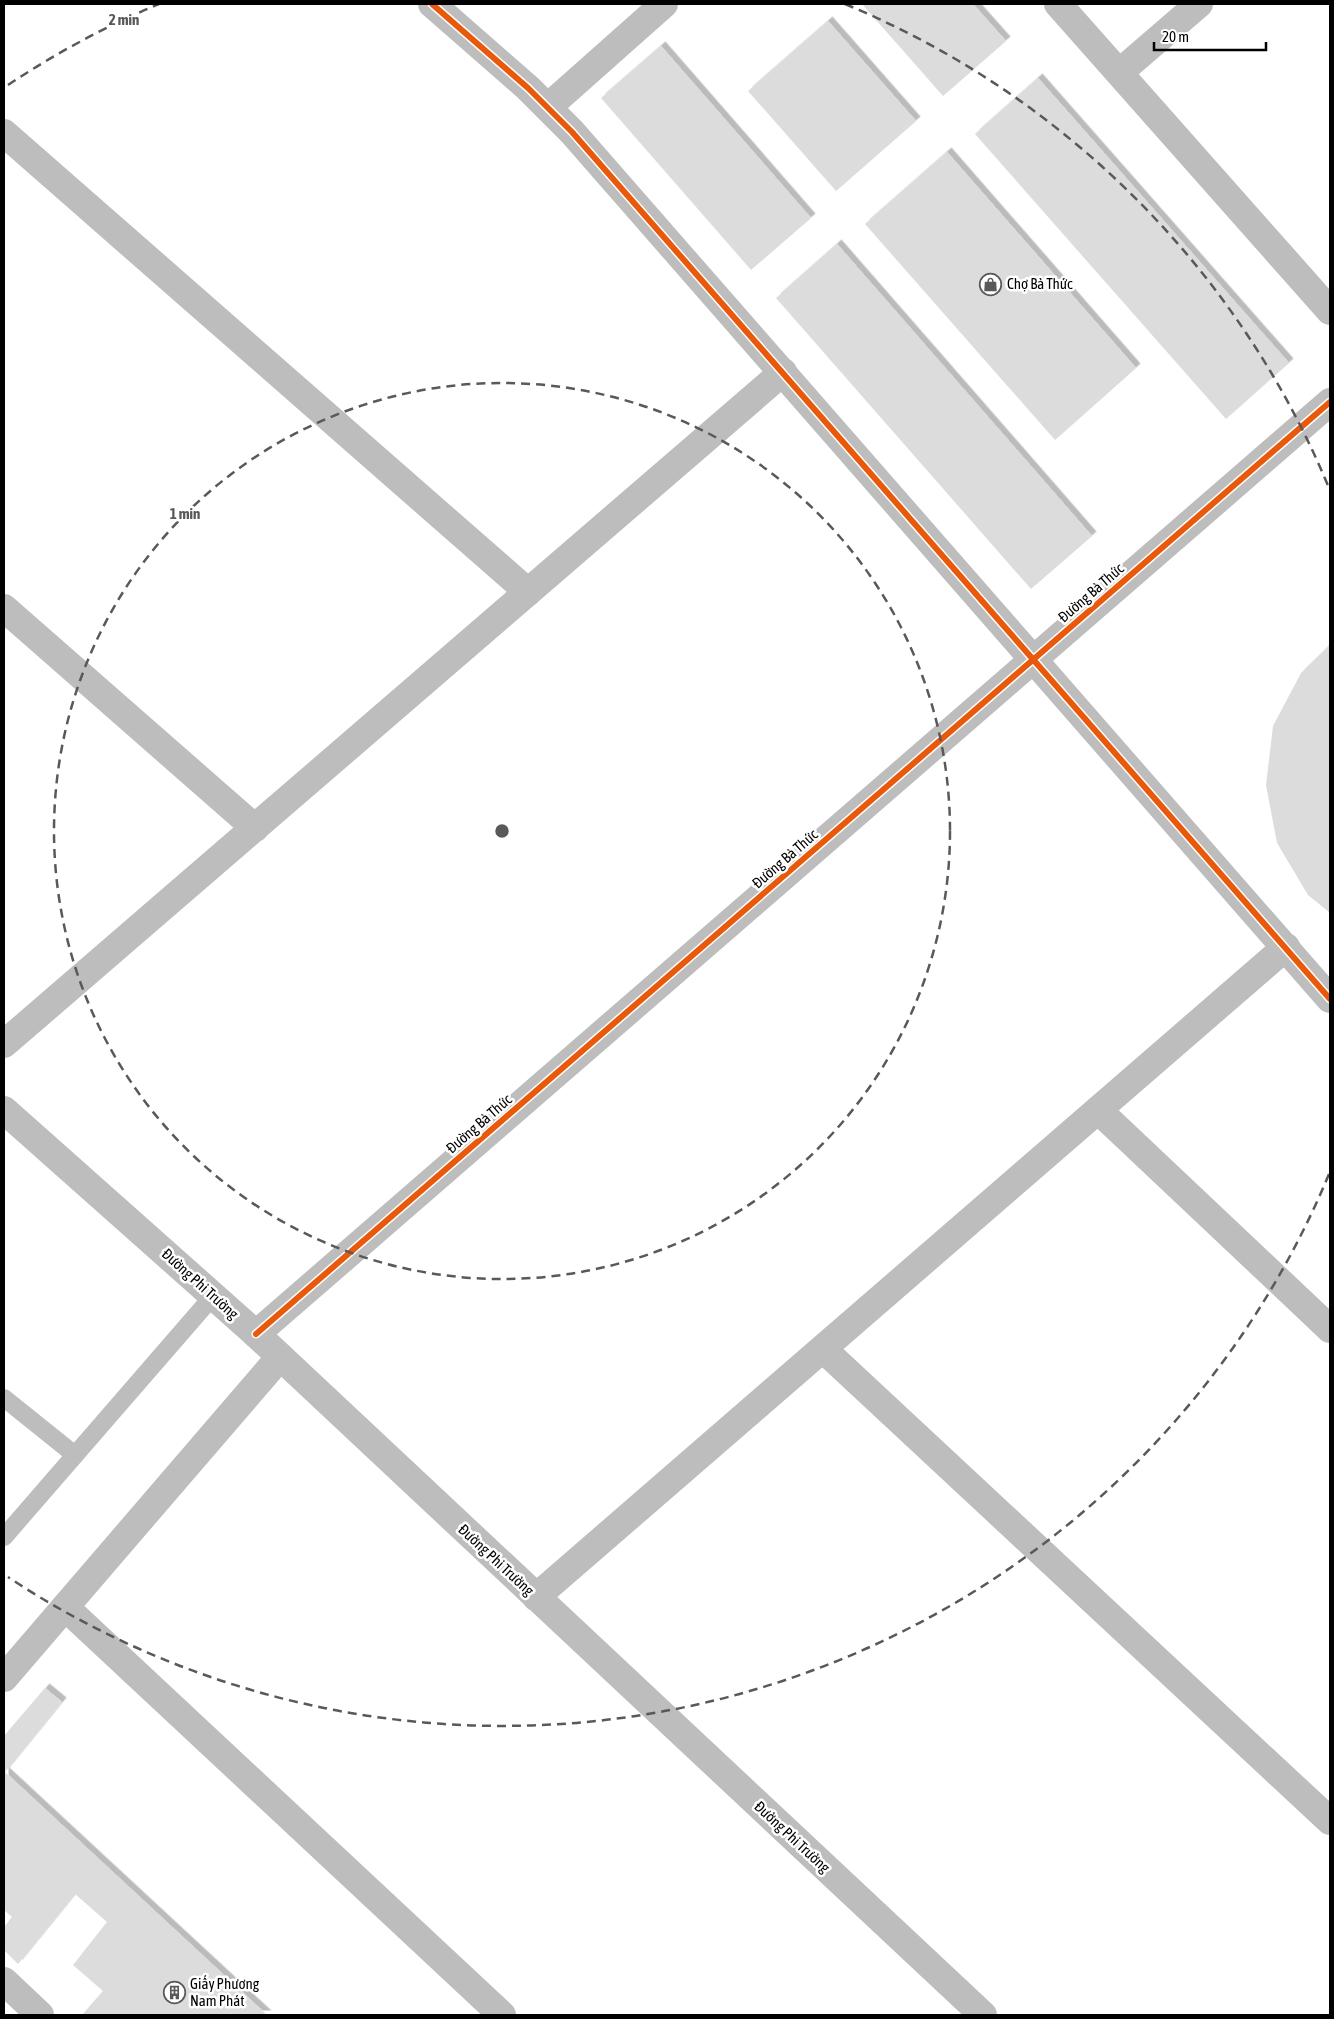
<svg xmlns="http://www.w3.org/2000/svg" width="1334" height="2019" font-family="'Asap Condensed',sans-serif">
  <defs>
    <filter id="shadow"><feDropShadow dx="4.5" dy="-4.5" stdDeviation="0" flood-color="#0004"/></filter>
  </defs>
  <rect width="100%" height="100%" fill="#fff"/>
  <!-- building -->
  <g fill="#dcdcdc" filter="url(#shadow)">
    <polygon points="862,4 973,4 1006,41 943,96"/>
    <polygon points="828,21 916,121 836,191 748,91"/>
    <polygon points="661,46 811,218 751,270 601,98"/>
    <polygon points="1038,78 1289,363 1226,419 975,134"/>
    <polygon points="947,152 1136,368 1055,440 865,224"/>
    <polygon points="837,244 1092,536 1031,589 776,298"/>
    <polygon points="1330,645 1330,913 1308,895 1277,843 1266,785 1273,726 1301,673"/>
    <polygon points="45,1688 62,1702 5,1772 267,2015 82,2015 103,1991 73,1965 107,1922 75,1894 18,1964 4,1950 4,1927 12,1917 4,1910 4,1736"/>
  </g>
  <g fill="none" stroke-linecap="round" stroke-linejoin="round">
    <!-- lane -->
    <g stroke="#bdbdbd" stroke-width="18">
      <polyline points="4,1398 75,1455"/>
      <polyline points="4,1537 213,1296"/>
    </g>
    <!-- street -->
    <g stroke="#bdbdbd" stroke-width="28">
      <polyline points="432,4 528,88 572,132 1330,999"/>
      <polyline points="1058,4 1330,311"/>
      <polyline points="1120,72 1199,4"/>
      <polyline points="548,107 664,4"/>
      <polyline points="4,133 528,592"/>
      <polyline points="4,608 255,828"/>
      <polyline points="4,1044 783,372"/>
      <polyline points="4,1110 256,1334 983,2015"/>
      <polyline points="1098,1110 1330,1329"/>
      <polyline points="256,1334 1330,402"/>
      <polyline points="823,1349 1330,1821"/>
      <polyline points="536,1597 1286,947"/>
      <polyline points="65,1607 502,2015"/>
      <polyline points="4,1678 280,1357"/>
      <polyline points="4,1981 40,2015"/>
    </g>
    <defs>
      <g id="cycleway">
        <polyline points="432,4 528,88 572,132 1330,999"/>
        <polyline points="256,1334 1330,402"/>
      </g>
    </defs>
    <!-- cycleway casing -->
    <use href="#cycleway" stroke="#fff" stroke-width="9"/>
    <!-- cycleway -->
    <use href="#cycleway" stroke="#e8590c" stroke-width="6"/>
  </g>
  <!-- distance rings -->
  <g fill="none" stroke="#595959" stroke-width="2.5" stroke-dasharray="9 6">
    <circle cx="502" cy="831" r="448"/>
    <path d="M1329 1174A895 895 0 0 1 8 1577M8 85A895 895 0 0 1 159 4M845 4A895 895 0 0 1 1329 488"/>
  </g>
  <!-- icons -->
  <defs>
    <symbol id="shop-ring" viewBox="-11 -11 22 22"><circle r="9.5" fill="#fff" stroke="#595959" stroke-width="1.5"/><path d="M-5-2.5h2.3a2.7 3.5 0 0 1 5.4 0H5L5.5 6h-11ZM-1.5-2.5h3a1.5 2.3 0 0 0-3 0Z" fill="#595959"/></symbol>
    <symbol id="building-ring" viewBox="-11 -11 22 22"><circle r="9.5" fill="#fff" stroke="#595959" stroke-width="1.5"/><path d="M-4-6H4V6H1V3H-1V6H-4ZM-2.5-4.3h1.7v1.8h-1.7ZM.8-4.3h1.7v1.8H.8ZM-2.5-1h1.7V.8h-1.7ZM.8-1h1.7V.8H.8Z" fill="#595959"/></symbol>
  </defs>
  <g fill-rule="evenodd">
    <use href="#shop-ring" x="978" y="272" width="25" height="25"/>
    <use href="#building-ring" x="162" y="1980" width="25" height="25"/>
  </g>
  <g text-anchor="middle" stroke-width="5" stroke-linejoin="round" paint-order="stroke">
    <!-- poi labels -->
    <g font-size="15" fill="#000" stroke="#fff" text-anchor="start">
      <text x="1007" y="289">Chợ Bà Thức</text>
      <text x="190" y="1989">Giấy Phương<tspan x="190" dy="17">Nam Phát</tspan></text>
    </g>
    <!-- street labels -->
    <g font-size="15" fill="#000" stroke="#fff">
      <text transform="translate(1091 593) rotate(-41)" y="5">Đường Bà Thức</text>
      <text transform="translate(785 859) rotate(-41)" y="5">Đường Bà Thức</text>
      <text transform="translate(479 1124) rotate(-41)" y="5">Đường Bà Thức</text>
      <text transform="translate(200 1284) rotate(42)" y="5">Đường Phi Trường</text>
      <text transform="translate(496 1560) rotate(43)" y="5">Đường Phi Trường</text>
      <text transform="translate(792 1837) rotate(43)" y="5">Đường Phi Trường</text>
    </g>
  </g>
  <circle cx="502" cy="831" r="8" fill="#595959" stroke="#fff" stroke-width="2.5"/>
  <g font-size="15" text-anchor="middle" font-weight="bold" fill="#595959" stroke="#fff" stroke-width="5" stroke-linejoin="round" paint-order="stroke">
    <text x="124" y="25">2 min</text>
    <text x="185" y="519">1 min</text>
  </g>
  <!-- border -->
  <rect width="1334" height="2019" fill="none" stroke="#000000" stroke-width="10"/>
  <!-- scale -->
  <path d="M1154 42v8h112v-8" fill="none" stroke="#000000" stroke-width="2.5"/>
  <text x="1162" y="42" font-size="15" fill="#000000" stroke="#ffffff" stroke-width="4" paint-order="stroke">20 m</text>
</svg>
